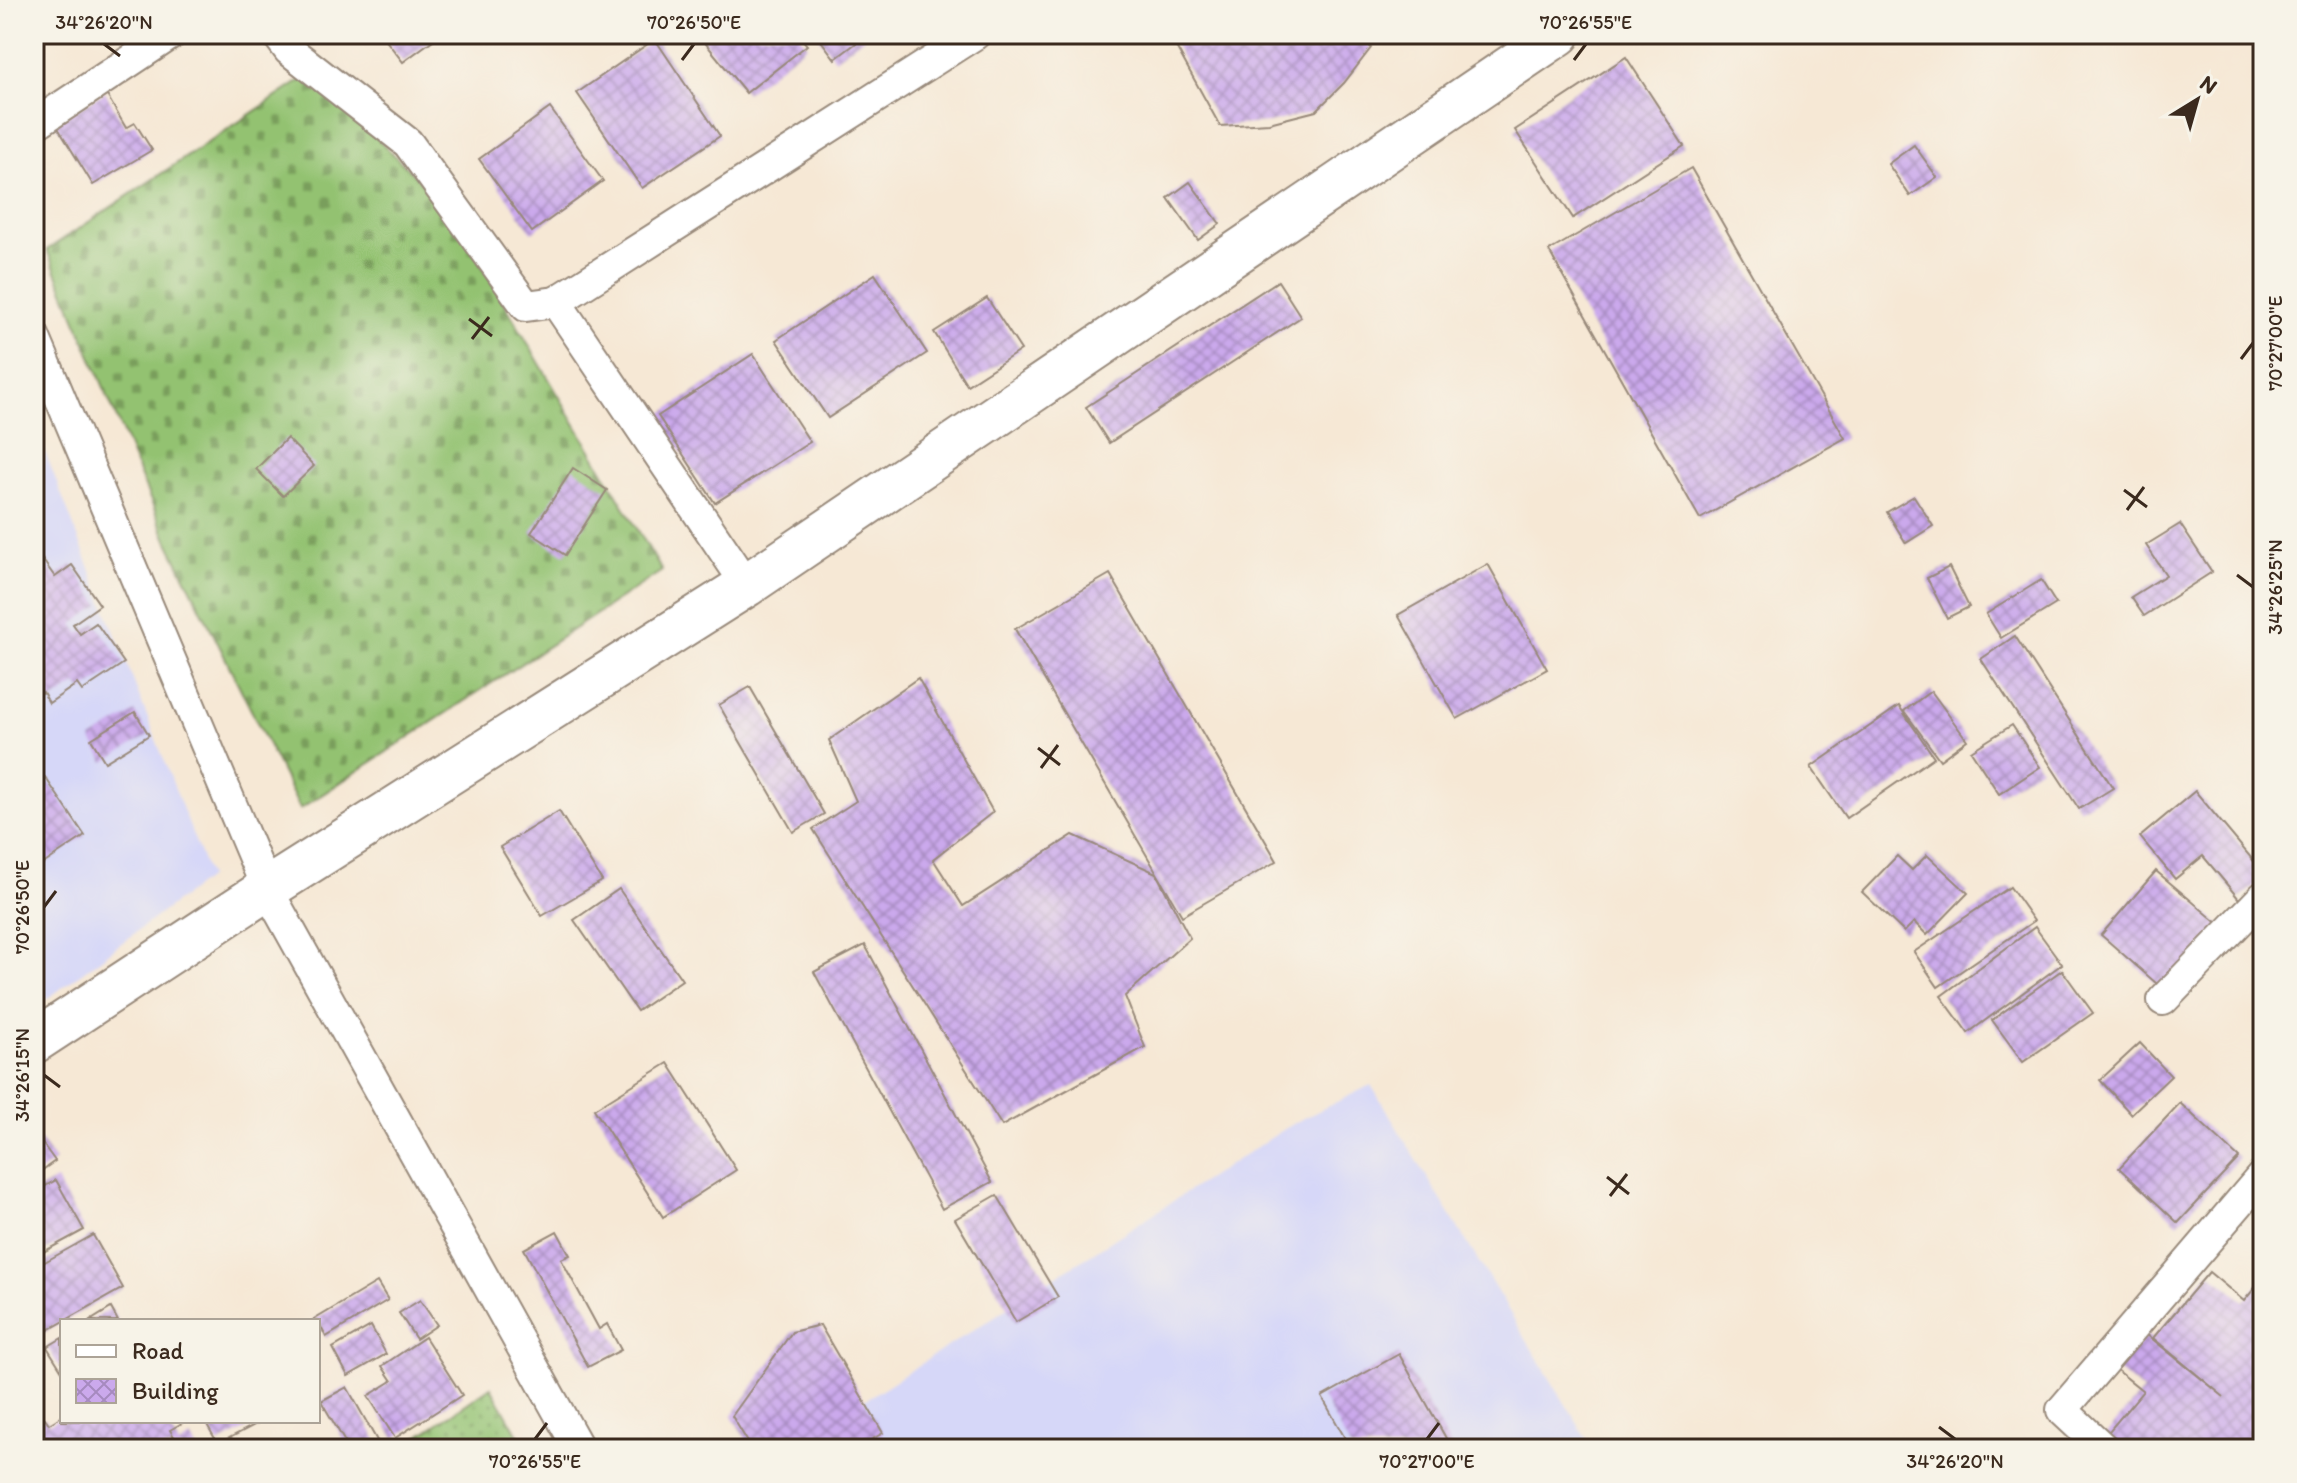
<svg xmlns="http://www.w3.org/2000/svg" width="2297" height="1483" font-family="Itim,sans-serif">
  <defs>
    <pattern id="cemetery-stones" width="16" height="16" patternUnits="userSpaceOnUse" patternTransform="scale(2)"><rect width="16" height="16" fill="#93c271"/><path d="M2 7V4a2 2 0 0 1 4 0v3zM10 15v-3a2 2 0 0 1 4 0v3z" fill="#799e5c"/></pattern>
    <pattern id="park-dots" width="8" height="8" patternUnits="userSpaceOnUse" patternTransform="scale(2)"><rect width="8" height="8" fill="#93c271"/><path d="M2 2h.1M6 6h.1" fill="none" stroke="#799e5c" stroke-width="1.8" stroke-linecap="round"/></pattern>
    <pattern id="building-cross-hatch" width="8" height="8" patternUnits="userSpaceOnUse" patternTransform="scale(2)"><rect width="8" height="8" fill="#cba9ec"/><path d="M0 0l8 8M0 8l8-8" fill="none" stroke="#a68abf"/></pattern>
  </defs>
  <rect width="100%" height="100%" fill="#f7f3e8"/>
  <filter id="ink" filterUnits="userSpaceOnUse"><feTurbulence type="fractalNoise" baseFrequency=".0125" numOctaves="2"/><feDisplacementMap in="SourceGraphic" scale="16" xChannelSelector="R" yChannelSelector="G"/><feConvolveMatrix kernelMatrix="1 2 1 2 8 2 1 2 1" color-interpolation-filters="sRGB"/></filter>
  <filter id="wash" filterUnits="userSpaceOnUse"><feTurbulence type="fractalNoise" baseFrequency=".006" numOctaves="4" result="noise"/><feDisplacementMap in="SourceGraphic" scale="32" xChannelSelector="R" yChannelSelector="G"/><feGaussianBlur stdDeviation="1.8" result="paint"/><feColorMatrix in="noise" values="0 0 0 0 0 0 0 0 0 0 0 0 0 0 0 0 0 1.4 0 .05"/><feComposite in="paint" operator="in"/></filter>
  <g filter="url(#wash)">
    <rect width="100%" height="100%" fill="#f6e8d5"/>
    <!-- built -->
    <g fill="#d6d7f8">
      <polygon points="34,423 209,877 34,1009"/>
      <polygon points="1371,1085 1593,1449 789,1449 1294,1123"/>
    </g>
    <!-- cemetery -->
    <polygon fill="url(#cemetery-stones)" stroke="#677648" stroke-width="2" points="312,73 450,211 662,571 300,809 167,540 47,250"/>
    <!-- park -->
    <polygon fill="url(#park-dots)" stroke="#677648" stroke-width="2" points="491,1387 526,1449 400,1449"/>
    <g id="blocks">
      <!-- building -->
      <g fill="url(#building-cross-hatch)">
        <polygon points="381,34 441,34 403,62"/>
        <polygon points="698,34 798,34 807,45 746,93"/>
        <polygon points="816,34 868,34 835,59"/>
        <polygon points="1169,34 1362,34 1371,48 1344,83 1316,111 1269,123 1220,126"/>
        <polygon points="655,39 720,136 642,188 577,93"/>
        <polygon points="1626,57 1684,146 1573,218 1515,130"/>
        <polygon points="105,92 126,128 135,123 152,150 93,185 55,123"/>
        <polygon points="550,108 603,181 532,232 479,159"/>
        <polygon points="1914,145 1937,177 1910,196 1888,164"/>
        <polygon points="1691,168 1845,438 1700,519 1549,251"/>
        <polygon points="1190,182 1220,224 1198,240 1168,198"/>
        <polygon points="875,274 927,353 828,418 776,340"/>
        <polygon points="1278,281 1301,317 1109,443 1086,407"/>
        <polygon points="987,298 1021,350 967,385 934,332"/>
        <polygon points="753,354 810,442 715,503 658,416"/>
        <polygon points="287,438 314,466 283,496 256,469"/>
        <polygon points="573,468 607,490 565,555 531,533"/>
        <polygon points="1914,496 1933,526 1906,543 1887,512"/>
        <polygon points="2180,524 2212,572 2144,616 2131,597 2166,575 2146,545"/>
        <polygon points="34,548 55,577 72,565 100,605 73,624 80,634 96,623 124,663 82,691 77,684 49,703 43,692 34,698"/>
        <polygon points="1488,564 1547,669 1457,719 1398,615"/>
        <polygon points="1949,567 1969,607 1947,618 1927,578"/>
        <polygon points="1110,574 1277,861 1182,916 1015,629"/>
        <polygon points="2041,580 2056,604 2001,638 1986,614"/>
        <polygon points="2015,636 2113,788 2079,809 1981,659"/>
        <polygon points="918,678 993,812 933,859 963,906 1073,835 1156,873 1190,938 1125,996 1145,1047 1002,1126 813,829 856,801 829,740"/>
        <polygon points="750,687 824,814 793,832 719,705"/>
        <polygon points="1931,691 1967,740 1940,760 1904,711"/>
        <polygon points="1899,706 1934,757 1846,818 1811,767"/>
        <polygon points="135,712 149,735 105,762 91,739"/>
        <polygon points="2012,725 2040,767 1999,794 1971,751"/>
        <polygon points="45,777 85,836 34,870 34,784"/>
        <polygon points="2195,791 2263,872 2263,879 2239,899 2203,856 2175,879 2140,837"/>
        <polygon points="559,811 602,881 542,916 500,847"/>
        <polygon points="1927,855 1968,893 1927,935 1914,922 1904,932 1862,892 1897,856 1912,870"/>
        <polygon points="2156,871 2220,925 2164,990 2101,935"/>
        <polygon points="2010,887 2034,921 1938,987 1914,952"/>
        <polygon points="619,889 682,980 637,1011 574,920"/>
        <polygon points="2035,927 2062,964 1968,1033 1941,996"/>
        <polygon points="865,945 992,1182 942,1209 814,972"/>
        <polygon points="2062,970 2093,1013 2023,1062 1992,1020"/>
        <polygon points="2140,1043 2171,1076 2131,1114 2100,1080"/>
        <polygon points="668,1063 736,1170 663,1217 594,1109"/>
        <polygon points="2180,1103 2239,1158 2178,1223 2119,1168"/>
        <polygon points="34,1132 55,1161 34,1176"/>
        <polygon points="56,1180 84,1230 34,1257 34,1192"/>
        <polygon points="997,1195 1058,1297 1016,1322 955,1219"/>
        <polygon points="557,1231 570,1255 561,1259 599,1329 607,1324 621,1350 588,1367 524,1249"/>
        <polygon points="93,1235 123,1288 34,1338 34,1268"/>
        <polygon points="2209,1272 2244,1301 2263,1278 2263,1427 2261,1430 2263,1438 2253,1449 2118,1449 2104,1437 2143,1391 2117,1370 2146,1334 2224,1397 2153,1338"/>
        <polygon points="377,1282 388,1300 326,1337 318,1321 312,1321"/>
        <polygon points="420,1300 437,1325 416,1339 399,1313"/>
        <polygon points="111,1308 118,1321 90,1321"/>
        <polygon points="820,1325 883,1433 855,1449 752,1449 732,1416 792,1332"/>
        <polygon points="371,1326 386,1354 348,1376 333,1348"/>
        <polygon points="425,1337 462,1395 395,1438 368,1396 392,1381 382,1366"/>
        <polygon points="62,1338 62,1371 47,1347"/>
        <polygon points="1399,1354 1452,1449 1351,1449 1322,1397"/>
        <polygon points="347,1387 380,1446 375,1449 349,1449 321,1401"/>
        <polygon points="62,1416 62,1421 181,1421 182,1423 170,1430 179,1445 191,1438 198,1449 54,1449 53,1446 48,1449 34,1449 34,1425 45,1418 49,1424"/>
        <polygon points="205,1421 262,1421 218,1444"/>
      </g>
    </g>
  </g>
  <g filter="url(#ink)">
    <use href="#blocks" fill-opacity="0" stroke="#98897a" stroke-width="2"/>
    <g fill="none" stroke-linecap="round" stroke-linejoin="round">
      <defs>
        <g id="street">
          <polyline points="277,34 289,50 408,143 526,306 556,302 747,585"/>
          <polyline points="34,125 171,34"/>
          <polyline points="556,302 975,34"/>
          <polyline points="34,336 267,889 579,1449"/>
          <polyline points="2163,1000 2263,897"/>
          <polyline points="2104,1449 2062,1410 2263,1175"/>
        </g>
        <polyline id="secondary" points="34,1042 267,889 747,585 1559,34"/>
      </defs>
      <!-- street casing -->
      <use href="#street" stroke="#98897a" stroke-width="34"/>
      <!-- secondary casing -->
      <use href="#secondary" stroke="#98897a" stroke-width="46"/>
      <!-- street -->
      <use href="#street" stroke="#fff" stroke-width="30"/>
      <!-- secondary -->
      <use href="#secondary" stroke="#fff" stroke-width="42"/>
    </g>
  </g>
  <!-- ticks -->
  <path fill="none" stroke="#3b2a1e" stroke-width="3" d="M 104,44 L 120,56M 682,60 L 694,44M 1574,60 L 1586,44M 469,319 L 492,336M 472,339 L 489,317M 2241,359 L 2253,343M 2124,490 L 2147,507M 2127,510 L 2144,487M 2237,575 L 2253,587M 1038,748 L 1060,765M 1041,768 L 1058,745M 44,907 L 56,891M 44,1075 L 60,1087M 1607,1177 L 1629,1194M 1610,1196 L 1627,1174M 1939,1427 L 1955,1439M 535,1439 L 547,1423M 1427,1439 L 1439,1423"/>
  <!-- margin -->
  <rect width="2297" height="1483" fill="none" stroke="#f7f3e8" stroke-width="88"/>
  <!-- legend -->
  <rect x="60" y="1319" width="260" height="104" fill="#f7f3e8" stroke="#aca397" stroke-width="2"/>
  <rect x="76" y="1345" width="40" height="12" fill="#ffffff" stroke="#aca397" stroke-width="2"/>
  <text x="132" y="1359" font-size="24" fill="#3b2a1e">Road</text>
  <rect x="76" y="1379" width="40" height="24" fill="url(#building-cross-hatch)" stroke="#aca397" stroke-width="2"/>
  <text x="132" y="1399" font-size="24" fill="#3b2a1e">Building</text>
  <!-- north arrow -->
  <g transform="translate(2197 100) rotate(37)" stroke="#f7f3e8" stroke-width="6" paint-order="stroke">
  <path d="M0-6L14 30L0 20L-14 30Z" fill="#3b2a1e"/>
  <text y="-12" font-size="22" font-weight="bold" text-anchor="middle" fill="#3b2a1e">N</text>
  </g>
  <rect x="44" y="44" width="2209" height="1395" fill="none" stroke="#3b2a1e" stroke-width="3"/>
  <g font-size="20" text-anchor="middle" fill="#3b2a1e">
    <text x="104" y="29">34°26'20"N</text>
    <text x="694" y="29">70°26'50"E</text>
    <text x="1586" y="29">70°26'55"E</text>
    <text transform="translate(2275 343) rotate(-90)" y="7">70°27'00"E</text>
    <text transform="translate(2275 587) rotate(-90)" y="7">34°26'25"N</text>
    <text transform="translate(22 907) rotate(-90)" y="7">70°26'50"E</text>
    <text transform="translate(22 1075) rotate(-90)" y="7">34°26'15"N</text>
    <text x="535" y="1468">70°26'55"E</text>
    <text x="1427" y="1468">70°27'00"E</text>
    <text x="1955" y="1468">34°26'20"N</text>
  </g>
</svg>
